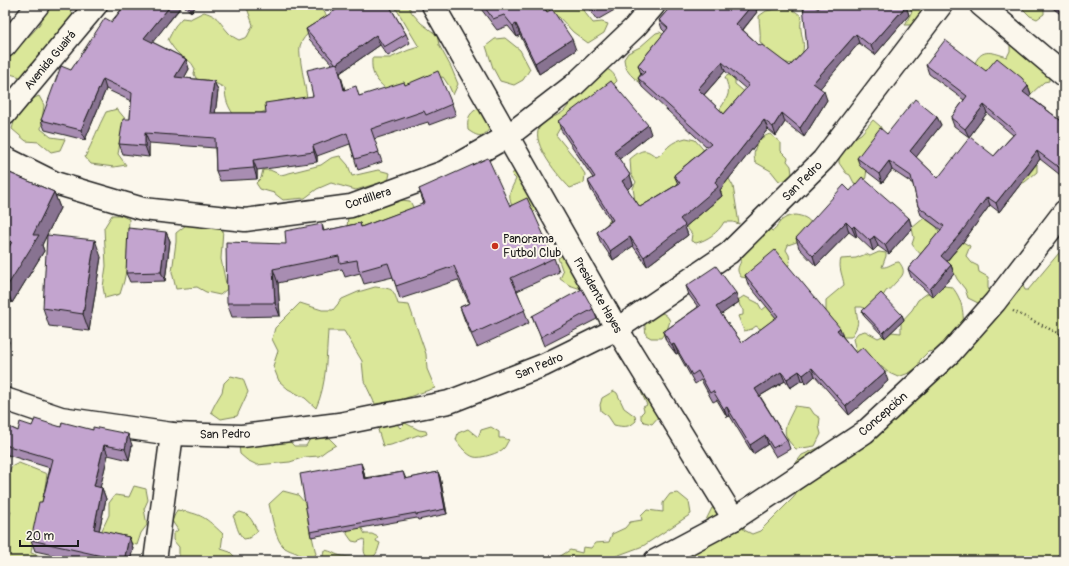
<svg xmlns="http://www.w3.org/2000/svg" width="1069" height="566" font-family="Pangolin,sans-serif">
  <rect width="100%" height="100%" fill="#fbf7ec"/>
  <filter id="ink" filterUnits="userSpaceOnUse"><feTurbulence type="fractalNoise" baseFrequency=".025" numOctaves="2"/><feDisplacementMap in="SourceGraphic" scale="8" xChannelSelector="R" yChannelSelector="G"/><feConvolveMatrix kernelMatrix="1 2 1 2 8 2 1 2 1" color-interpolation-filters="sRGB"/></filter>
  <g filter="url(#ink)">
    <!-- green -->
    <g fill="#dae799" stroke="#7b825a">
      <path d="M 50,5 L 73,5 L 69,7 L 75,19 L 24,78 L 10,74 L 9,63 L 11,52 C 19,47 33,33 39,25 C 44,17 42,12 50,5 Z"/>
      <path d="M 246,5 L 320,5 L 328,18 C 319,25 303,34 300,46 C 298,56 306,87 307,99 L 271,108 L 257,115 L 234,115 C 228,107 225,99 225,88 L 217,84 L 198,82 L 194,74 L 195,69 C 190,59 189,62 181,56 C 175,51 172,46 168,40 L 175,26 L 182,18 L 190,19 L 204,12 C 220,17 218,21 228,32 C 231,36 235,38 239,40 L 247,37 L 253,25 Z"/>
      <path d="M 394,5 L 408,5 L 412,13 L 421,23 L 437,35 L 439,45 L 451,67 L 458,84 L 453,95 L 449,86 L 443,77 L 386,89 C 375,79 371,74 372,58 L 390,58 L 409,50 L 419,47 Z"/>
      <polygon points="544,5 582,5 586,14 593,23 602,22 608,24 604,33 588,43 573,32 559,17 547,20 541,10"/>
      <polygon points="906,5 925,5 925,10 912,25 905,25 912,11"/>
      <polygon points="1024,5 1044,5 1044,14 1037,19 1030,16 1023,9"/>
      <path d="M 781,8 C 790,8 795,10 802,17 C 796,36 814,48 793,64 C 781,64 767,51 760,42 C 761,33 759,25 759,16 L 766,11 Z"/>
      <path d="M 660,32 L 668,38 C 657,50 639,64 639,82 C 630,75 625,70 624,59 L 628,53 L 640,47 L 656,33 Z"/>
      <polygon points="505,38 520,50 530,69 523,80 514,85 500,81 493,68 486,46 495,39"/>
      <path d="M 1016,42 L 1049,76 L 1049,81 L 1044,82 L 1031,94 L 1027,94 L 993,81 L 975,63 C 982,47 994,53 1007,57 L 1010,51 L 1010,44 Z"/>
      <path d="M 603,68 C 611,70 614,73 617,81 L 608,90 L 560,128 L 556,135 L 573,156 L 585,174 L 584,183 L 570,188 C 559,177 531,144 539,128 C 544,119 557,117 564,111 C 569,106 572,99 577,94 C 585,85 594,76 603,68 Z"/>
      <path d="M 732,73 L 735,77 L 735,84 L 747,94 L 730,121 L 720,109 C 729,95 731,93 725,77 Z"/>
      <path d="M 39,96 L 44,105 L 41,129 L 51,137 L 65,139 L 60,150 L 51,152 L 39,142 L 26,141 L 12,129 C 17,110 20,104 39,96 Z"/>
      <path d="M 117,109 L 127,121 L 122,132 L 118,154 L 126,165 L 114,167 L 91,164 L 85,157 C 93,142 98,127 106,112 Z"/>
      <path d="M 477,109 L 484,109 L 491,126 C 484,138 479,138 468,130 C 467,120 468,114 477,109 Z"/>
      <polygon points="873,120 880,126 883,132 867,169 865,183 859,186 855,185 850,175 846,173 839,163 839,155 851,137 854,138 861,134"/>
      <path d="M 770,134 L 781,143 L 781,151 L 788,158 L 787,161 L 791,166 L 792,174 L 785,180 L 779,181 L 771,171 L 755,162 C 752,149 757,138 770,134 Z"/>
      <path d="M 686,138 L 695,140 L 729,179 L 733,186 L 739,224 L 733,222 L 724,222 C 718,233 707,240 696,243 L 691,241 L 692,234 L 684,224 L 606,230 L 606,225 L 614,215 L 635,201 L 633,188 L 636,182 L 631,174 L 630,159 C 641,150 645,147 656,157 C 661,155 662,153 666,149 C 671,143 678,140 686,138 Z"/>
      <polygon points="340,156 348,165 352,176 378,170 390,173 388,182 372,185 356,190 331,183 317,189 305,198 283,200 274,193 260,189 256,183 261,178 263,170 270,170 281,175 321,165 331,158"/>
      <polygon points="1037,164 1037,172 1025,182 1021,184"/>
      <path d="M 515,169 L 540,206 L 531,215 L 512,206 C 507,194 511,190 516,179 L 511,174 L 515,172 Z"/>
      <polygon points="402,200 410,201 417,215 404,220 347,230 348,214"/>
      <polygon points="112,215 120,215 129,219 127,266 124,281 120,294 105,298 103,287 106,266 104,228"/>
      <path d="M 795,215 C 803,216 808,218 812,224 L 808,238 L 788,245 L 786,250 L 789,255 L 790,262 L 787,269 L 754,279 L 741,277 C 736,270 738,268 741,261 C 742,257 741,253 741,249 L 765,223 L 772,231 C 777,229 776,227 779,223 C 783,218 789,216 795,215 Z"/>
      <path d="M 924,218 L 937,227 L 944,242 L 957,248 L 963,242 L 970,246 L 966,256 L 972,263 L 978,266 L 979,272 L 988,277 L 988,288 L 990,292 L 1022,284 L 1025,290 L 1028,290 L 1064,247 L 1064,561 L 685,561 L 692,547 L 705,528 L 706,520 L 712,508 L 731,504 L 744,523 L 744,530 L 752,534 L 760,531 L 794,497 L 799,486 L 795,464 L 802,455 L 825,445 L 833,445 L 838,464 L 847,460 L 850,455 L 980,304 L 968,298 L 965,289 L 957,279 L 950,264 C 933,259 922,260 912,244 L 914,238 L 912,228 Z"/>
      <polygon points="186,225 212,225 223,229 221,259 227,289 220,295 206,292 197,287 176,289 172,272 176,242 176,233"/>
      <path d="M 879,252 L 886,253 L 886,256 L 882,267 C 888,268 893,262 899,262 C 906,271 904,275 896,282 C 892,286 891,289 886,291 L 880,301 L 869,311 L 862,307 L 856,307 C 857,323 861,322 851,337 L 843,337 L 826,316 L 826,300 L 844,285 C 843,276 838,268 841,259 L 856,258 L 866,254 L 870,256 Z"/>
      <polygon points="565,254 582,277 581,289 569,285 560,279 563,272 558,258"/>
      <path d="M 944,286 L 952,287 C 964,301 964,317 963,335 L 949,348 L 928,352 L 920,360 L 918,367 L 909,373 L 898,377 L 889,373 L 876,362 L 868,364 L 859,362 L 853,339 L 858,333 L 865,331 L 878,338 L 891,332 L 901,333 L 901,322 L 912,310 L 918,300 L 932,290 Z"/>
      <path d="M 375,287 C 392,289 393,287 398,304 L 409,305 L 426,354 L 427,369 L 435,388 L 400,400 L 375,404 L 364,381 L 362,361 L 344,331 L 328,331 C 326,357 327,384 316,408 L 305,398 L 288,389 L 279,381 L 273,366 L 278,351 L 272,339 L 275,328 L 300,303 L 322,310 L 333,310 L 342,299 L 358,292 Z"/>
      <polygon points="797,293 765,332 756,326 752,329 744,331 738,316 743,315 743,310 740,306 738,300 744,296 758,303 762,310 777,298"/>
      <path d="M 658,312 C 664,313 667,315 670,321 L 667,330 L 661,338 L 651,338 L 646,335 L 644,319 Z"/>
      <polygon points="231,376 243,379 248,392 237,416 221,419 211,412 216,402 222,392 224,383"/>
      <polygon points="642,388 659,416 652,424 644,422 641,419 641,414 644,411 643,407 647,405 641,392"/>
      <path d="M 614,391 L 617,393 L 624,408 L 635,416 L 636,421 C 629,428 623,427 614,425 L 608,416 L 601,411 L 600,405 L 602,398 Z"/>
      <path d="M 795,406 L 810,408 L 814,414 L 820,418 L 819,426 L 821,434 L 815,446 L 796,449 C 778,432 786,426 795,406 Z"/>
      <polygon points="394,420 400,428 405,423 419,430 426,431 427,434 421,436 418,435 391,445 383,446 378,430 384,424"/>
      <path d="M 491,427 L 499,432 L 499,438 L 503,438 L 509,440 C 507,442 506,446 504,448 C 500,453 480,459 474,457 C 467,455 460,446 456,440 L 458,433 L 468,429 L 478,437 L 481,430 Z"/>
      <path d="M 285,436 L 294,446 L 306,446 L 311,437 C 317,436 323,439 329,438 L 336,445 L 327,450 L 319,456 L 305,457 L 290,462 L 257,465 L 247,460 L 240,454 L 239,445 L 270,444 L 274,445 Z"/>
      <polygon points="19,463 47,474 43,501 35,527 31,553 58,561 5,561 5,527 11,512 5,505 5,479 7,479 11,467"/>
      <polygon points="134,486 146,489 148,500 144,509 147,525 141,533 137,545 102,537 102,530 109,515 109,503 115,495 129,497"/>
      <path d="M 283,491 L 298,495 L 313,512 L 311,532 L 316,554 L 311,560 L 304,559 C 297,551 293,553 285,548 C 275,541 272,516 269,504 Z"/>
      <polygon points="678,493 689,502 691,514 643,546 603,561 548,561 559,557 570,550 582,553 583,547 591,548 595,543 609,542 612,534 625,528 630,522 642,520 641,516 647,510 663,512 663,503 670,494"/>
      <path d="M 177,510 C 202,514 205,517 223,534 L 221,549 L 230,552 L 239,561 L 179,561 L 179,547 L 173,540 L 173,534 L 178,530 L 172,521 Z"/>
      <path d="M 240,512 C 252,515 252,523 258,531 L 249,538 L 244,539 C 237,533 237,524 233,516 Z"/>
      <path d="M 360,525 L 365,534 L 372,534 L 378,537 L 376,541 L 380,543 C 377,552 377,557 368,558 C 361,552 366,546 364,539 L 357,542 L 352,541 L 347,534 L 348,527 Z"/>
      <path d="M 324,550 C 333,551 335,555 342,556 C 350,557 358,558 365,561 L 322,561 Z"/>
    </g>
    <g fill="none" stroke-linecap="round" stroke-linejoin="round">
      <defs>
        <g id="minor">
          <polyline points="433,5 617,329 734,519"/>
          <polyline points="981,5 1064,75"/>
          <polyline points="5,46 38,5"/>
          <polyline points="5,114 96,5"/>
          <polyline points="5,158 55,183 143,209 245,220 351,206 444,172 508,136 574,85 635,27 654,5"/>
          <polyline points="5,399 61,418 172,434 242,436 339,424 449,402 544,365 617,329 729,253 823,160 941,5"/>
          <polyline points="155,561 172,434"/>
          <polyline points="655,561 734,519 865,432 951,352 995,302 1064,212"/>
        </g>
      </defs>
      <!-- minor casing -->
      <use href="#minor" stroke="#1c1c1c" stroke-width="25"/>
      <!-- path -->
      <polyline stroke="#1c1c1c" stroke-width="2.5" stroke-dasharray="1 3" stroke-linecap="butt" points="1013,311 1064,336"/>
      <!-- minor -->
      <use href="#minor" stroke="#fbf7ec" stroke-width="22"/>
    </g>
    <!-- wall -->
    <g fill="#a88db2" stroke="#1c1c1c" fill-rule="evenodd">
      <polygon points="125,5 197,5 191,12 183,5 152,42 186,59 189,69 184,78 214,81 218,91 215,113 266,113 313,96 332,64 309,39 306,29 335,11 328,5 389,5 406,34 410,43 388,56 380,45 340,73 345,90 359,96 405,85 452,104 456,115 429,125 428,122 374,139 382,162 358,170 350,144 317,156 317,162 257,170 257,179 220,181 216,171 215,148 149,143 149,157 123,154 119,144 130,119 131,101 106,89 85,140 45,130 41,120 71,70"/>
      <polygon points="478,5 542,5 576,50 539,74 520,35 517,37 508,26 497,30"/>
      <polygon points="586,5 617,5 618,8 597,20"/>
      <path d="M 672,5 L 761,5 L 756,11 L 757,12 L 743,30 L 760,46 L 790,66 L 807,48 L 818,9 L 906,6 L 909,15 L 875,55 L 859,43 L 820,88 L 827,100 L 804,137 L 785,122 L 776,136 L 768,129 L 720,190 L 722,196 L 685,227 L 688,235 L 647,266 L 633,246 L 613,260 L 600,241 L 597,232 L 611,221 L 591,190 L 588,181 L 593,178 L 561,130 L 558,121 L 651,134 L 619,159 L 630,175 L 633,185 L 627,189 L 640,207 L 678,184 L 674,175 L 707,147 L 642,87 L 638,78 L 641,74 L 638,65 L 665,32 L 662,29 L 659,20 ZM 725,71 L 746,89 L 724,114 L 704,95 Z"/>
      <polygon points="1049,5 1064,5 1064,17"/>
      <polygon points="926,65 986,71 1028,86 1031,94 1029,96 1064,123 1064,178 1040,159 999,212 990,205 963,242 947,261 951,265 954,274 933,297 911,277 908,269 941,230 921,215 918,206 913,184 892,170 882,183 860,166 857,158 887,134 937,117 941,125 916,157 938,178 994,156 1013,135 987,113 969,137 954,126 951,118 964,100 929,74"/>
      <polygon points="5,171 54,192 60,208 42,245 44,251 12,303 5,299 5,253 6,252 5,252"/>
      <polygon points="419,189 510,206 554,258 559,272 517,291 529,323 477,347 465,321 460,307 469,303 458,280 400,299 393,277 364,284 360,273 345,277 342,269 278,283 280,316 232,317 227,303 322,224 324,231 360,223 361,227 424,204"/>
      <polygon points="850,191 909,218 912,228 889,254 878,246 873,251 857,236 856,237 849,232 816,266 799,248 796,238"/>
      <polygon points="166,232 170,241 165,281 130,282 126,273"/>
      <polygon points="101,257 89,331 49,326 43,308"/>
      <polygon points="745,275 843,337 856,353 888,381 849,415 815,376 806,384 802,380 790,388 785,381 760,396 787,440 790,449 776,457 768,444 753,454 730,416 727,417 717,400 713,402 701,380 695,384 678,353 676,354 666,341 663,332 698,307 689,295 686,286 739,302 721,314 742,343 776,318 748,284"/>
      <polygon points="593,309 597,319 544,346 532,316"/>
      <polygon points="862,311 902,315 904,320 885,338 864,316"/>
      <polygon points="5,425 18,431 32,426 61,427 93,430 132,445 129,460 108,455 100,487 102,488 106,499 99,531 129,537 133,548 130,561 81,561 35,551 31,540 42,502 50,468 8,455 5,464"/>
      <polygon points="363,468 365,478 403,472 406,479 438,472 440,477 447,514 418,520 417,518 311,537 310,532"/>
    </g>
    <!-- shaded-wall -->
    <g fill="#887391" stroke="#1c1c1c">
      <polygon points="171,5 182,5 148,48 144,38"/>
      <polygon points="188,5 197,5 191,12"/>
      <polygon points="752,5 761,5 756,11 757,12 740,33 736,24"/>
      <polygon points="906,6 909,15 875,55 871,46"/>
      <polygon points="516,24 520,35 517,37 513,26"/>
      <polygon points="856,34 859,43 817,92 813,83"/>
      <polygon points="376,35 380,45 340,73 347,100 344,90 336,64"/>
      <polygon points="572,39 576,50 539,74 535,63"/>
      <polygon points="186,59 189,69 179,88 175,77"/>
      <polygon points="722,62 725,71 701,98 698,89"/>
      <polygon points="103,79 106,89 85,140 81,130"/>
      <polygon points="214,81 218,91 214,123 210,113"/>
      <polygon points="1028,86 1031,94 1026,100 1023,92"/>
      <polygon points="824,91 827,100 804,137 800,128"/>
      <polygon points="984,105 987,113 969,137 965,129"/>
      <polygon points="782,113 785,122 776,136 773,127"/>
      <polygon points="937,117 941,125 914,160 910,151"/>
      <polygon points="764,120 768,129 720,190 722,196 685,227 688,235 647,266 644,257 715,182"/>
      <polygon points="648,125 651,134 617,161 614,151"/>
      <polygon points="145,133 149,143 149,157 145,146"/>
      <polygon points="313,146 317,156 317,162 314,152"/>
      <polygon points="1037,151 1040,159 999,212 996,203"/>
      <polygon points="253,160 257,170 257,179 254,168"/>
      <polygon points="889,161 892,170 882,183 879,174"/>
      <polygon points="1064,166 1064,177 1061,169"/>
      <polygon points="630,175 633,185 626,190 622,181"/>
      <polygon points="54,192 60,208 42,245 44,251 12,303 6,288"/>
      <polygon points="987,197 990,205 963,242 944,264 941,256"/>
      <polygon points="909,218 912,228 889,254 885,245"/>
      <polygon points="846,222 849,232 816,266 813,256"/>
      <polygon points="854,226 857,236 856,237 852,228"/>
      <polygon points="166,232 170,241 165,281 161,272"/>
      <polygon points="874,236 878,246 873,251 870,241"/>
      <polygon points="630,237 633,246 613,260 610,251"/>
      <polygon points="95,240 101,257 89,331 83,314"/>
      <polygon points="951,265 954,274 933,297 930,289"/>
      <polygon points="273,269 278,283 280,316 275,303"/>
      <polygon points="736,293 739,302 719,316 716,307"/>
      <polygon points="902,315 904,320 885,338 883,333"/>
      <polygon points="840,328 843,337 840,339 837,330"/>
      <polygon points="5,332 9,342 5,358"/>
      <polygon points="674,344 678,353 676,354 672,345"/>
      <polygon points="812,368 815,376 806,384 803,375"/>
      <polygon points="799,371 802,380 790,388 787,379"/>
      <polygon points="781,372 785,381 758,397 755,389"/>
      <polygon points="885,372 888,381 849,415 846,406"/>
      <polygon points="727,407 730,416 727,417 724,409"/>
      <polygon points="128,434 132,445 129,460 125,449"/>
      <polygon points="765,435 768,444 753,454 750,445"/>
      <polygon points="104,445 108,455 98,497 94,486"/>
      <polygon points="5,446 8,455 5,464"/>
      <polygon points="361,463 363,468 366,483 364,479"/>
      <polygon points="438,472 440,477 447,514 445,509"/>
      <polygon points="102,488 106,499 97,540 94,529"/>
      <polygon points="129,537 133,548 130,561 124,561"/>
    </g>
    <!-- building -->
    <g fill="#c3a4cf" stroke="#1c1c1c" fill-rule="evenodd">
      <polygon points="125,5 171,5 144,38 186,59 175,77 214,81 210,113 266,113 265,103 313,96 307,70 337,63 344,90 356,86 359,96 404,82 405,85 438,71 452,104 426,115 424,111 371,129 379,152 355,159 347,133 313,146 314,152 253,160 254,168 216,171 215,138 145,133 145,146 119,144 123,119 130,119 132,93 103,79 81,130 41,120 61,66 71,70 105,18 112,22"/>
      <polygon points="336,5 389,5 406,34 384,47 376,35 336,64 306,29 339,8"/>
      <polygon points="483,5 542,5 547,12 552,9 572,39 535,63 516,24 513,26 504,15 493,19"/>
      <polygon points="590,5 604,5 594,11"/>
      <path d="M 672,5 L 752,5 L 736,24 L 760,46 L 762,45 L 790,66 L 807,48 L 803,5 L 813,5 L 818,9 L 822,5 L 904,5 L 906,6 L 871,46 L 856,34 L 813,83 L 824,91 L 800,128 L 782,113 L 773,127 L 764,120 L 715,182 L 718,187 L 680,219 L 685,225 L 644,257 L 630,237 L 610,251 L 597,232 L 613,220 L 588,181 L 595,177 L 558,121 L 611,81 L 648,125 L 614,151 L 630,175 L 622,181 L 640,207 L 680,183 L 674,175 L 711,144 L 638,78 L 645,72 L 638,65 L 668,28 L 659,20 ZM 722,62 L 749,85 L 724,114 L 698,89 Z"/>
      <polygon points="1058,5 1064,5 1064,10"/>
      <polygon points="945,40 986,71 997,58 1022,78 1028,86 1023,92 1064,123 1064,166 1061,169 1037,151 996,203 987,197 960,234 941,256 951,265 930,289 908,269 944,226 918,206 911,176 889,161 879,174 857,158 880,128 887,134 915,99 937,117 910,151 938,178 970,137 994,156 1016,132 984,105 965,129 951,118 967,96 926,65"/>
      <polygon points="488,158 510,206 527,198 554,258 511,278 525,310 472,334 460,307 470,303 454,266 396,286 388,263 359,271 357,260 340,263 339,256 273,269 275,303 227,303 226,242 286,244 285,231 322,224 323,231 360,223 361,227 425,203 419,189"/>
      <polygon points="5,171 54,192 33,235 39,235 6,288 5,287 5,253 12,242 5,239"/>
      <polygon points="862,177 909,218 885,245 874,236 870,241 854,226 852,228 846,222 813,256 796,238 844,185 850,191"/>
      <polygon points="128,228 166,232 161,272 126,273"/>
      <polygon points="47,235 95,240 83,314 43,308"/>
      <polygon points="775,250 840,328 837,330 856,353 863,347 885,372 846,406 812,368 803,375 799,371 787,379 781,372 755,389 787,440 773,448 765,435 750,445 727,407 724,409 713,391 710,393 698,371 692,375 674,344 672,345 663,332 700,306 686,286 716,266 736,293 716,307 742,343 778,316 745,275"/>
      <polygon points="582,289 593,309 541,337 532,316"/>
      <polygon points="881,293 902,315 883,333 862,311"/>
      <polygon points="35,419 61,427 62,422 93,430 93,427 128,434 125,449 104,445 94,486 102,488 94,529 129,537 124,561 31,540 39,502 42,502 53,459 5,445 5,425 18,431 20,422 32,426"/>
      <polygon points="361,463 364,479 403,472 405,479 438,472 445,509 416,515 416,513 310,532 300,474"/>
    </g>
  </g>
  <!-- markers -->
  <circle fill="#c8321e" stroke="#fbf7ec" stroke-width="1.5" cx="495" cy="246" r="4"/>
  <g text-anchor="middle" stroke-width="4" stroke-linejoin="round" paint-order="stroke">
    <!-- street labels -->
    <g font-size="12" fill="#1c1c1c" stroke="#fbf7ec">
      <text transform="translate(50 60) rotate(-50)" y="4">Avenida Guairá</text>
      <text transform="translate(802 181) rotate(-45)" y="4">San Pedro</text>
      <text transform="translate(368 198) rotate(-18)" y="4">Cordillera</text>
      <text transform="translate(598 295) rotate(60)" y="4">Presidente Hayes</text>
      <text transform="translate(539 366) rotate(-23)" y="4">San Pedro</text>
      <text transform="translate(883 414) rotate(-41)" y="4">Concepción</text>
      <text transform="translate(225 434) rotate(-1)" y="4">San Pedro</text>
    </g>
    <!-- poi labels -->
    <g font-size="12" fill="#1c1c1c" stroke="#fbf7ec" text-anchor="start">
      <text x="503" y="243">Panorama<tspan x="503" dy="14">Futbol Club</tspan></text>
    </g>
  </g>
  <!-- margin -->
  <rect width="1069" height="566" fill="none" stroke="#fbf7ec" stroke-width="20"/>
  <rect x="10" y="10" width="1049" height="546" fill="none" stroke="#1c1c1c" stroke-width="1.5" filter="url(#ink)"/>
  <!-- scale -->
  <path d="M20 540v6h58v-6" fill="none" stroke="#1c1c1c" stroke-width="2"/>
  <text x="26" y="540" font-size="12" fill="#1c1c1c" stroke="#fbf7ec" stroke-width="3" paint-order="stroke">20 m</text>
</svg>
